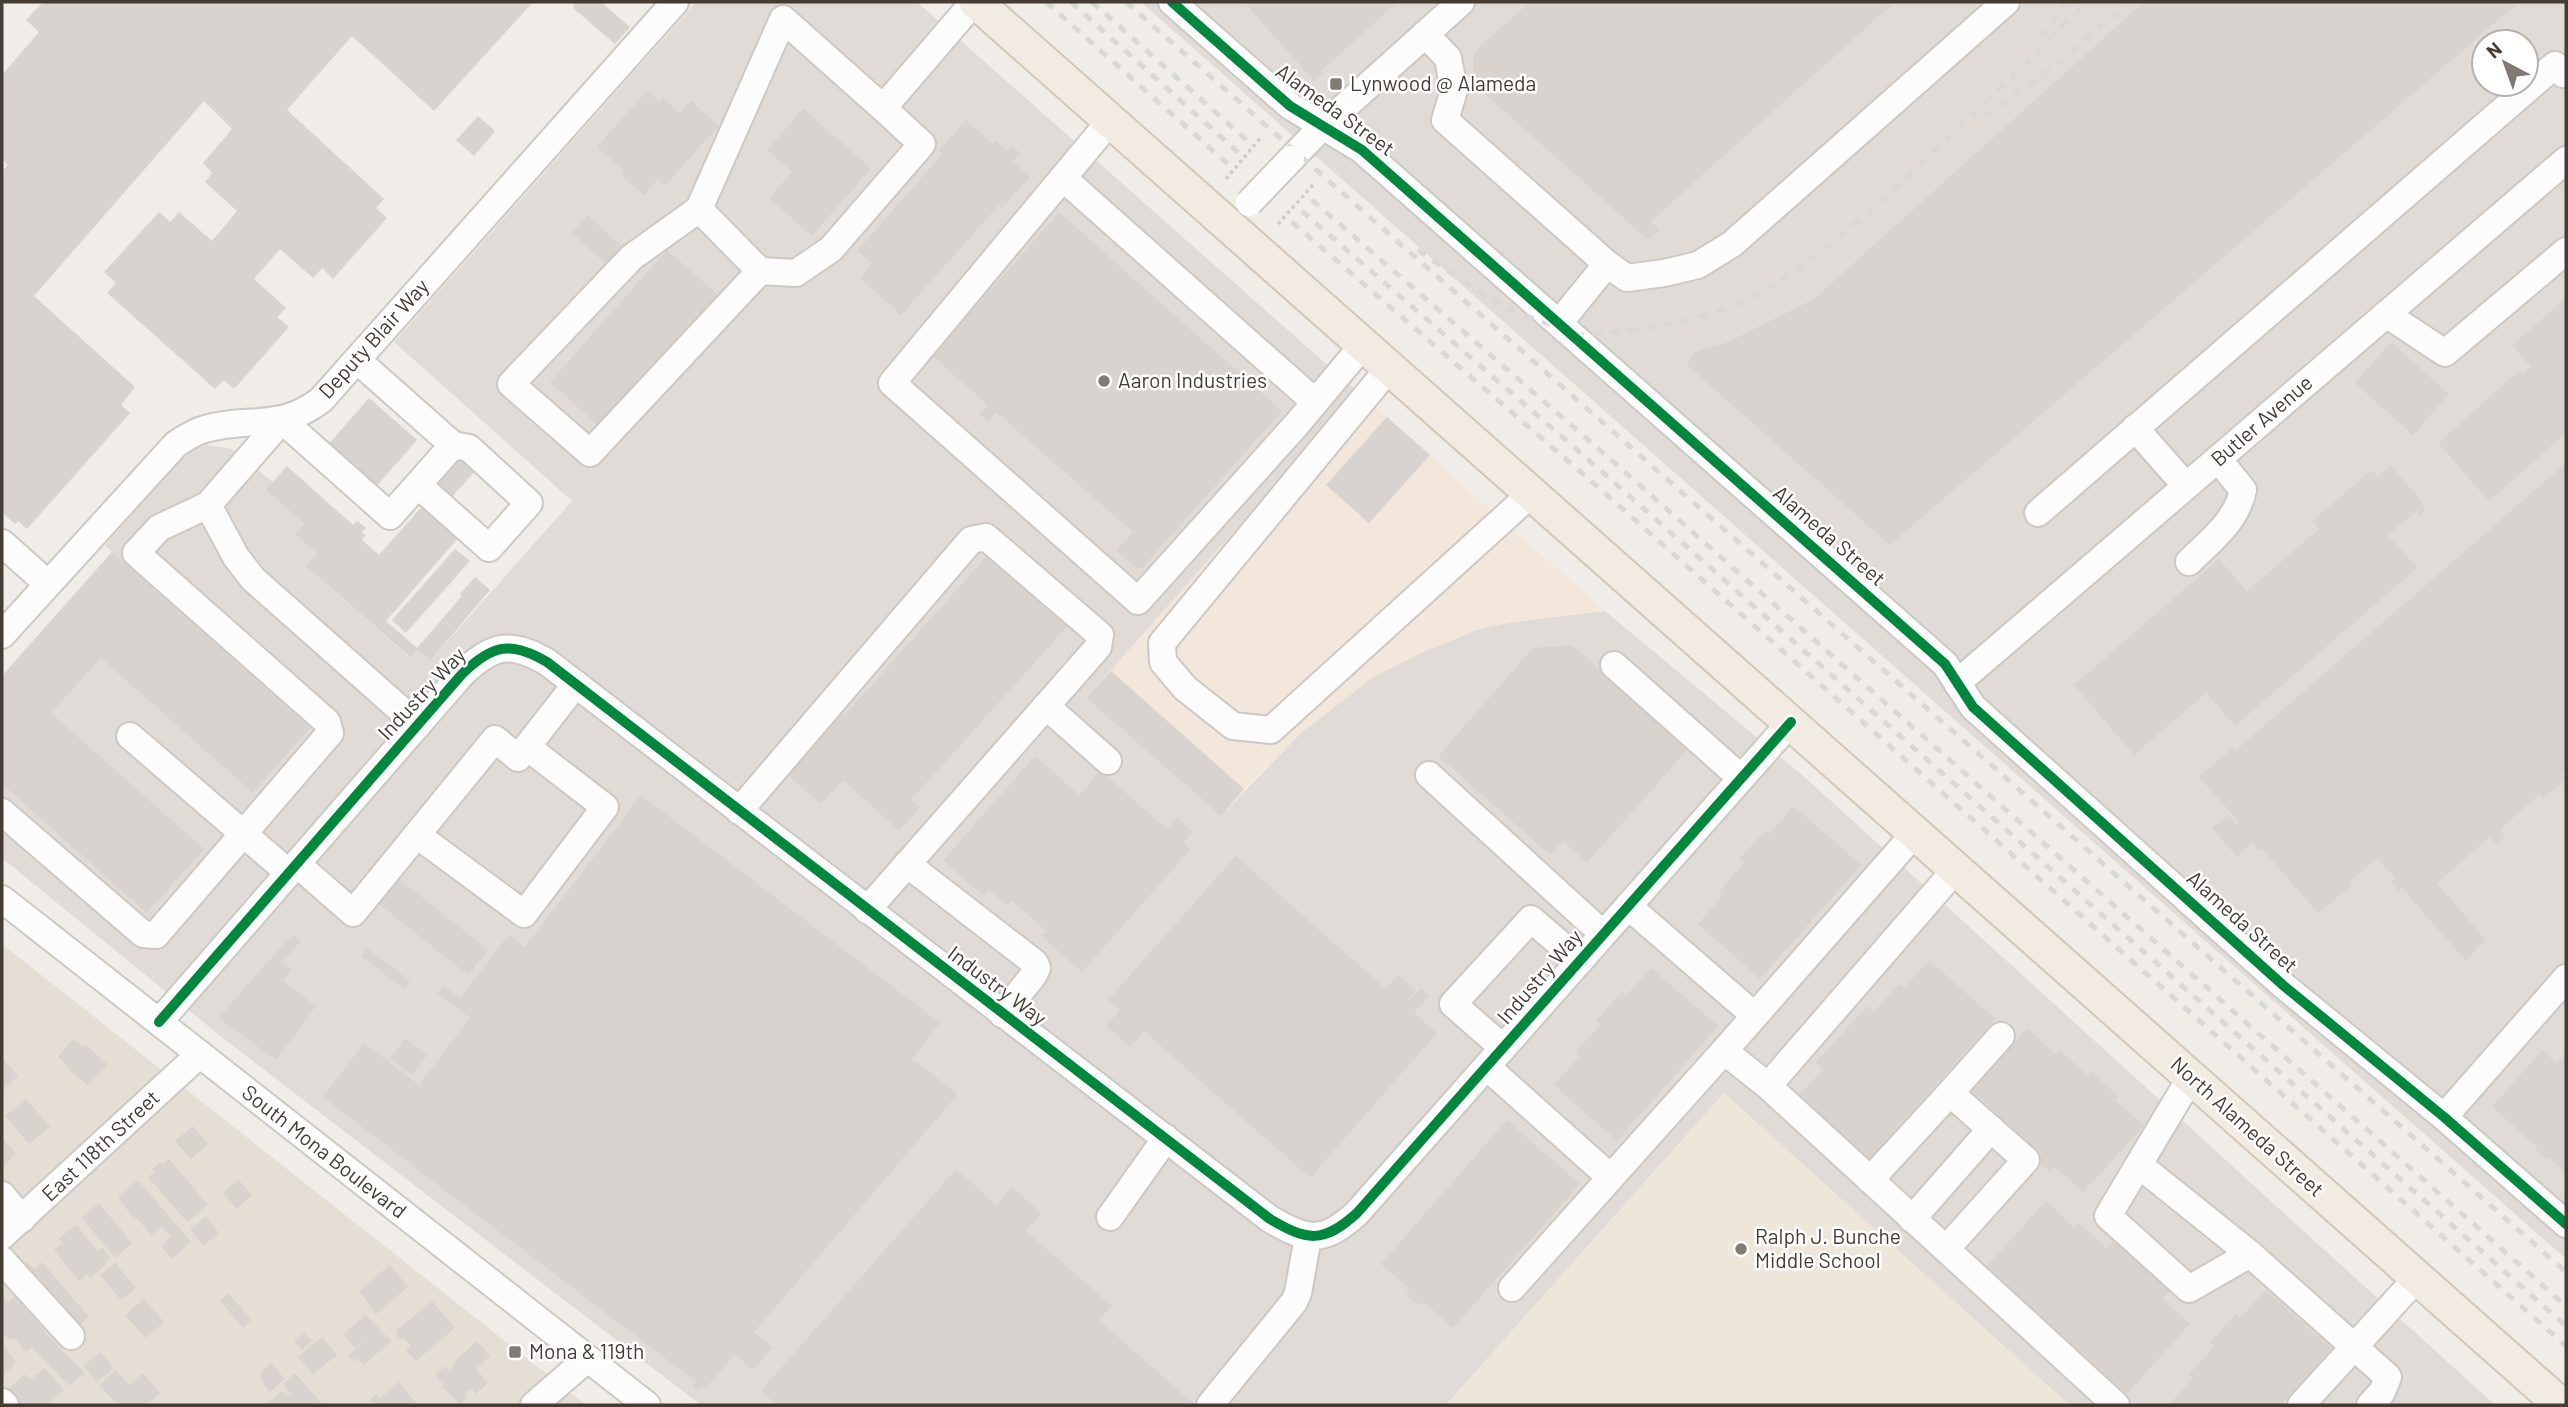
<svg xmlns="http://www.w3.org/2000/svg" width="2568" height="1407" font-family="Barlow,sans-serif">
  <rect width="100%" height="100%" fill="#f0ece8"/>
  <!-- residential -->
  <polygon fill="#e4ded5" points="2,944 586,1405 2,1405"/>
  <!-- commercial -->
  <polygon fill="#f3e6da" points="1358,392 1605,611 1508,623 1480,629 1423,652 1375,676 1302,732 1244,789 1221,816 1086,698"/>
  <!-- industrial -->
  <g fill="#e0dbd6" fill-rule="evenodd">
    <polygon points="696,2 917,2 1358,392 1086,698 1221,816 1302,732 1375,676 1423,652 1480,629 1508,623 1605,611 1809,781 2495,1405 2069,1405 1724,1093 1446,1405 701,1405 224,1039 2,858 2,676 112,552 105,545 184,456 198,447 207,445 232,449 273,482 305,524 295,535 317,553 306,566 410,658 417,650 430,661 572,501 394,342"/>
    <path d="M 1141,2 L 2566,2 L 2566,1259 ZM 2484,42 L 2526,42 L 2526,84 L 2484,84 Z"/>
  </g>
  <!-- education -->
  <polygon fill="#eee6d9" points="1724,1093 2069,1405 1446,1405"/>
  <!-- building -->
  <g fill="#d8d3cf">
    <polygon points="43,2 533,2 434,111 352,36 287,110 384,199 376,208 387,218 333,279 322,268 313,278 280,249 254,279 286,308 277,317 289,327 234,389 224,380 215,389 107,293 116,283 104,272 159,212 170,222 179,212 212,241 237,211 205,182 212,173 203,163 232,129 204,101 34,296 135,387 121,405 130,413 27,529 18,521 15,524 2,512 2,171 8,165 2,159 2,75 39,32 26,20"/>
    <polygon points="571,2 601,2 630,27 615,44 573,8 575,6"/>
    <polygon points="1244,2 1398,2 1321,71 1323,73 1314,81"/>
    <polygon points="1530,2 1895,2 1651,221 1659,230 1648,240 1473,83 1473,53"/>
    <polygon points="2144,2 2519,2 1890,545 1686,364 1698,350 1726,343 1814,299"/>
    <polygon points="647,91 659,101 663,97 680,113 691,101 719,126 665,185 658,179 644,195 621,175 624,171 597,147"/>
    <polygon points="803,109 871,168 812,236 769,198 792,172 767,150"/>
    <polygon points="478,116 495,131 474,156 456,140"/>
    <polygon points="966,120 993,144 996,141 1007,151 1012,145 1020,153 1013,161 1030,177 1002,208 999,205 901,315 860,278 872,264 857,251 942,154 939,151"/>
    <polygon points="1059,212 1282,411 1142,568 1136,568 1116,550 1133,532 996,412 988,421 979,414 988,405 932,356"/>
    <polygon points="587,215 622,246 606,264 572,233"/>
    <polygon points="667,250 718,295 600,427 550,382"/>
    <polygon points="2566,298 2566,433 2489,501 2438,443 2520,370 2522,374 2531,367 2512,345"/>
    <polygon points="2391,342 2449,394 2413,435 2355,383"/>
    <polygon points="369,398 417,440 375,488 327,446"/>
    <polygon points="1387,417 1430,455 1369,523 1326,485"/>
    <polygon points="461,456 476,470 451,498 435,485"/>
    <polygon points="2566,463 2566,771 2562,775 2566,779 2543,799 2539,795 2500,829 2506,836 2496,844 2490,837 2437,883 2485,939 2466,961 2402,888 2398,891 2390,882 2395,878 2377,858 2349,882 2352,885 2318,913 2262,849 2259,851 2253,843 2237,857 2212,828 2228,814 2237,825 2240,823 2199,777 2232,748 2235,751"/>
    <polygon points="287,466 353,525 357,521 366,528 362,532 366,535 362,540 379,555 426,502 445,519 441,524 458,538 386,621 417,648 462,596 460,594 475,577 490,590 430,661 417,650 411,658 306,566 317,553 295,535 305,524 266,490"/>
    <polygon points="2391,466 2424,504 2422,506 2426,510 2420,515 2417,511 2388,535 2417,568 2235,726 2206,693 2134,755 2074,685 2219,559 2247,591 2319,529 2312,521 2372,470 2378,477"/>
    <polygon points="455,549 470,561 406,633 392,620"/>
    <polygon points="991,551 1071,622 911,800 920,808 899,831 843,780 821,804 786,773 840,712 844,716"/>
    <polygon points="112,552 310,728 253,793 101,658 51,713 204,849 147,913 2,784 2,676"/>
    <polygon points="1572,645 1689,748 1587,863 1563,841 1550,855 1438,756 1533,648"/>
    <polygon points="1111,671 1244,789 1221,816 1086,698"/>
    <polygon points="1035,756 1079,795 1101,771 1167,829 1177,818 1193,832 1183,843 1190,850 1082,972 1041,936 1046,931 1011,900 1007,905 989,890 984,896 943,860"/>
    <polygon points="641,795 940,1023 912,1059 958,1094 754,1332 773,1347 753,1370 735,1354 705,1389 702,1387 699,1391 693,1387 696,1382 323,1097 364,1043 419,1085 470,1018 437,993 443,985 460,998 509,934 525,947"/>
    <polygon points="1794,806 1861,865 1760,979 1698,924 1723,895 1718,892 1744,863 1739,859 1765,831 1769,834"/>
    <polygon points="1236,856 1386,989 1398,975 1416,990 1405,1005 1421,988 1429,996 1414,1013 1437,1033 1310,1178 1144,1031 1130,1047 1106,1026 1120,1010 1108,1000"/>
    <polygon points="398,878 488,950 468,975 378,903"/>
    <polygon points="293,934 301,941 282,962 292,969 283,981 316,1006 276,1060 218,1018"/>
    <polygon points="367,948 410,981 404,989 361,956"/>
    <polygon points="1929,960 1995,1019 1868,1160 1798,1097 1823,1069 1816,1062 1867,1006 1874,1012 1899,984 1904,988"/>
    <polygon points="1651,968 1718,1026 1617,1141 1554,1085 1579,1057 1575,1053 1601,1024 1596,1020 1622,992 1626,996"/>
    <polygon points="2027,1028 2055,1054 2059,1049 2087,1075 2091,1071 2119,1097 2115,1100 2144,1126 2083,1192 2055,1167 2050,1172 2036,1159 2041,1154 1971,1090"/>
    <polygon points="405,1038 427,1055 412,1075 390,1059"/>
    <polygon points="73,1039 84,1047 86,1045 108,1065 88,1085 66,1068 68,1066 58,1057"/>
    <polygon points="2542,1050 2557,1063 2566,1053 2566,1173 2548,1157 2546,1159 2535,1149 2537,1147 2492,1107"/>
    <polygon points="2,1057 18,1076 2,1091"/>
    <polygon points="26,1099 50,1127 29,1144 5,1116"/>
    <polygon points="1507,1120 1580,1184 1453,1328 1424,1302 1420,1306 1406,1294 1410,1289 1381,1264"/>
    <polygon points="193,1126 208,1144 191,1159 175,1141"/>
    <polygon points="2,1137 16,1154 2,1167"/>
    <polygon points="169,1159 208,1205 187,1222 148,1177 155,1172 152,1169 160,1162 162,1165"/>
    <polygon points="956,1169 997,1205 1012,1187 1041,1213 1026,1231 1112,1306 1099,1320 1195,1405 777,1405 761,1391"/>
    <polygon points="238,1179 252,1195 237,1209 223,1193"/>
    <polygon points="138,1180 191,1242 171,1259 161,1246 171,1237 162,1227 152,1236 137,1218 135,1220 118,1197"/>
    <polygon points="2046,1201 2074,1227 2078,1222 2106,1248 2113,1241 2169,1291 2163,1299 2190,1324 2127,1394 1986,1267"/>
    <polygon points="99,1203 132,1243 115,1258 82,1218"/>
    <polygon points="206,1216 219,1233 203,1246 190,1229"/>
    <polygon points="76,1225 97,1251 102,1248 110,1258 105,1262 107,1264 90,1278 87,1274 79,1281 54,1250 62,1243 58,1239"/>
    <polygon points="42,1262 89,1317 74,1330 18,1272 28,1263 34,1269"/>
    <polygon points="115,1263 136,1288 121,1300 100,1275"/>
    <polygon points="390,1265 408,1287 376,1314 359,1291"/>
    <polygon points="2266,1290 2332,1349 2281,1405 2169,1405 2193,1378 2189,1374 2215,1346 2210,1342 2236,1314 2240,1318"/>
    <polygon points="228,1293 252,1320 243,1328 220,1301"/>
    <polygon points="15,1296 57,1345 85,1373 69,1386 32,1347 26,1352 14,1338 11,1340 2,1334 2,1299 4,1297 8,1302"/>
    <polygon points="144,1299 164,1322 146,1338 125,1315"/>
    <polygon points="432,1301 455,1328 416,1361 406,1350 411,1346 404,1338 400,1339 396,1335 396,1331"/>
    <polygon points="366,1315 391,1341 364,1365 358,1358 354,1362 349,1355 367,1339 354,1348 343,1334"/>
    <polygon points="304,1332 312,1341 302,1350 294,1341"/>
    <polygon points="322,1337 337,1355 313,1374 298,1357"/>
    <polygon points="477,1341 490,1356 476,1369 488,1383 476,1394 471,1388 464,1394 467,1398 460,1404 442,1387 444,1385 435,1375 445,1366 449,1370 454,1366 452,1364"/>
    <polygon points="5,1348 16,1362 5,1374 2,1374 2,1351"/>
    <polygon points="100,1352 114,1368 97,1382 83,1366"/>
    <polygon points="271,1363 285,1379 270,1392 263,1383 260,1373"/>
    <polygon points="45,1368 64,1390 50,1402 52,1405 13,1405 3,1394 25,1374 30,1380"/>
    <polygon points="116,1370 129,1385 143,1373 160,1393 147,1405 118,1405 99,1385"/>
    <polygon points="295,1373 323,1405 265,1405 282,1391 287,1396 290,1393 283,1384"/>
    <polygon points="399,1382 418,1405 374,1405 369,1400 377,1394 380,1398"/>
  </g>
  <g fill="none" stroke-linecap="round" stroke-linejoin="round">
    <defs>
      <g id="minor">
        <polyline points="1172,2 1290,106 1362,150 1945,664 1973,707 2284,986 2444,1117 2566,1224"/>
        <polyline points="1425,34 1448,58 1454,90 1445,120 1607,264 1559,323"/>
        <polyline points="883,108 922,144 831,249 796,273 760,271 590,453 511,384 632,257 699,209 783,19 883,108 974,2"/>
        <polyline points="1111,120 892,383 1138,601 1297,424 1364,344"/>
        <polyline points="1291,159 1322,127 1461,2"/>
        <polyline points="1063,178 1315,402"/>
        <polyline points="699,209 760,271"/>
        <polyline points="1607,264 1627,278 1664,273 1698,265 1732,244 2006,2"/>
        <polyline points="2386,314 2445,353 2566,251"/>
        <polyline points="1390,367 1162,643 1163,662 1185,688 1233,726 1271,730 1532,493"/>
        <polyline points="2135,428 2186,486"/>
        <polyline points="418,485 489,548 529,503 469,448 453,445"/>
        <polyline points="208,505 236,557 253,579 418,725"/>
        <polyline points="2038,513 2555,65 2563,74"/>
        <polyline points="2,543 48,584"/>
        <path d="M 2189,562 C 2210,541 2237,521 2243,490 L 2218,459"/>
        <path d="M 2,635 L 176,444 C 185,438 194,432 205,429 C 250,416 279,432 321,400 L 675,2"/>
        <polyline points="1614,665 1741,778"/>
        <polyline points="1957,683 2566,160"/>
        <polyline points="1046,706 1108,761"/>
        <polyline points="130,736 289,873"/>
        <polyline points="1429,775 1603,934"/>
        <polyline points="739,811 971,540 986,537 1100,635 1098,647 867,910"/>
        <polyline points="2,812 143,934 156,935 330,733 327,722 136,553 159,528 208,505 282,420 390,516 453,445 357,360"/>
        <polyline points="1915,833 1724,1051 1768,1086 1956,869"/>
        <polyline points="417,835 524,914 605,807 527,747"/>
        <polyline points="297,864 353,913 495,739 518,758 576,684"/>
        <polyline points="907,864 1035,963 1037,968 1033,976 1002,1014"/>
        <polyline points="2,899 647,1405"/>
        <polyline points="1628,906 1754,1015"/>
        <path d="M 159,1022 L 462,674 C 492,645 510,640 547,662 L 1270,1219 C 1307,1241 1323,1244 1357,1213 L 1791,722"/>
        <polyline points="1503,1048 1453,1004 1531,919 1580,961"/>
        <polyline points="1487,1067 1610,1177"/>
        <polyline points="2191,1077 2108,1216 2189,1289 2250,1254 2388,1377 2382,1392 2370,1405"/>
        <polyline points="1768,1086 2116,1405"/>
        <polyline points="1950,1093 2001,1036"/>
        <polyline points="2444,1117 2566,978"/>
        <polyline points="2139,1165 2250,1254"/>
        <polyline points="1870,1180 1950,1093 2026,1160 1946,1249"/>
        <polyline points="2,1195 22,1219"/>
        <polyline points="1110,1217 1166,1138"/>
        <polyline points="1912,1219 1991,1129"/>
        <polyline points="2,1236 200,1054"/>
        <polyline points="2,1260 71,1336"/>
        <polyline points="1512,1288 1724,1051"/>
        <polyline points="2,1402 5,1405"/>
        <polyline points="534,1405 587,1359"/>
        <polyline points="1210,1405 1294,1302 1298,1293 1308,1237"/>
        <polyline points="2301,1405 2417,1278"/>
      </g>
      <polyline id="major" points="976,2 2561,1405"/>
    </defs>
    <!-- minor casing -->
    <use href="#minor" stroke="#ccc8c4" stroke-width="30"/>
    <!-- major casing -->
    <use href="#major" stroke="#d2c7b5" stroke-width="37"/>
    <!-- path -->
    <g stroke="#d0cdc9" stroke-width="3.5" stroke-dasharray="3.5 3.5" stroke-linecap="butt">
      <polyline points="1226,179 1262,136"/>
      <polyline points="1278,224 1313,185"/>
    </g>
    <!-- minor -->
    <use href="#minor" stroke="#fdfcfc" stroke-width="26"/>
    <!-- major -->
    <use href="#major" stroke="#f1ebe2" stroke-width="33"/>
    <!-- rail -->
    <g stroke="#d8d8d7" stroke-width="5" stroke-dasharray="9 9" stroke-linecap="butt">
      <polyline points="1046,2 1229,165"/>
      <polyline points="1071,2 1240,154"/>
      <polyline points="1092,2 1250,143"/>
      <polyline points="1126,2 2566,1272"/>
      <polyline points="2042,37 2065,2"/>
      <polyline points="1984,116 2054,67 2130,2"/>
      <polyline points="1312,200 1609,458 2566,1306"/>
      <polyline points="1302,211 1599,469 2566,1326"/>
      <polyline points="1292,222 1590,480 2566,1346"/>
      <path d="M 1418,250 C 1447,270 1476,292 1507,308 C 1528,319 1555,323 1573,336 C 1628,330 1683,327 1734,305 C 1794,279 1841,236 1889,194 C 1957,132 2022,67 2087,2"/>
    </g>
    <defs>
      <polyline id="minor-bridge" points="1249,203 1291,159"/>
    </defs>
    <!-- minor-bridge casing -->
    <use href="#minor-bridge" stroke="#ccc8c4" stroke-width="30" stroke-linecap="butt"/>
    <!-- minor-bridge -->
    <use href="#minor-bridge" stroke="#fdfcfc" stroke-width="26"/>
    <defs>
      <g id="cycleway">
        <polyline points="1172,2 1290,106 1362,150 1945,664 1973,707 2284,986 2444,1117 2566,1224"/>
        <path d="M 159,1022 L 462,674 C 492,645 510,640 547,662 L 1270,1219 C 1307,1241 1323,1244 1357,1213 L 1791,722"/>
      </g>
    </defs>
    <!-- cycleway casing -->
    <use href="#cycleway" stroke="#fff" stroke-width="15"/>
    <!-- cycleway -->
    <use href="#cycleway" stroke="#00873e" stroke-width="10"/>
  </g>
  <!-- markers -->
  <g fill="#817a73" stroke="#fff" stroke-width="2.5">
    <rect x="1329" y="77" width="14" height="14" rx="3.5"/>
    <circle cx="1104" cy="381" r="7"/>
    <circle cx="1741" cy="1249" r="7"/>
    <rect x="508" y="1345" width="14" height="14" rx="3.5"/>
  </g>
  <g text-anchor="middle" stroke-width="5" stroke-linejoin="round" paint-order="stroke">
    <!-- poi labels -->
    <g font-size="21" fill="#453d34" stroke="#fff" text-anchor="start">
      <text x="1350" y="91">Lynwood @ Alameda</text>
      <text x="1118" y="388">Aaron Industries</text>
      <text x="1755" y="1244">Ralph J. Bunche<tspan x="1755" dy="24">Middle School</tspan></text>
      <text x="529" y="1359">Mona &amp; 119th</text>
    </g>
    <!-- street labels -->
    <g font-size="21" fill="#453d34" stroke="#fff">
      <text transform="translate(1335 110) rotate(36)" y="7">Alameda Street</text>
      <text transform="translate(374 339) rotate(-48)" y="7">Deputy Blair Way</text>
      <text transform="translate(2262 421) rotate(-41)" y="7">Butler Avenue</text>
      <text transform="translate(1829 536) rotate(41)" y="7">Alameda Street</text>
      <text transform="translate(422 694) rotate(-47)" y="7">Industry Way</text>
      <text transform="translate(2242 922) rotate(42)" y="7">Alameda Street</text>
      <text transform="translate(1540 977) rotate(-49)" y="7">Industry Way</text>
      <text transform="translate(997 986) rotate(37)" y="7">Industry Way</text>
      <text transform="translate(2247 1127) rotate(42)" y="7">North Alameda Street</text>
      <text transform="translate(101 1146) rotate(-43)" y="7">East 118th Street</text>
      <text transform="translate(324 1152) rotate(38)" y="7">South Mona Boulevard</text>
    </g>
  </g>
  <!-- border -->
  <rect width="2568" height="1407" fill="none" stroke="#453d34" stroke-width="7"/>
  <!-- north arrow -->
  <g transform="translate(2505 63) rotate(319)"><circle r="33" fill="#ffffff" stroke="#b5b1ae" stroke-width="2"/>
  <path d="M0-5L12 26L0 18L-12 26Z" fill="#817a73"/>
  <text y="-10" font-size="19" font-weight="bold" text-anchor="middle" fill="#453d34">N</text>
  </g>
</svg>
